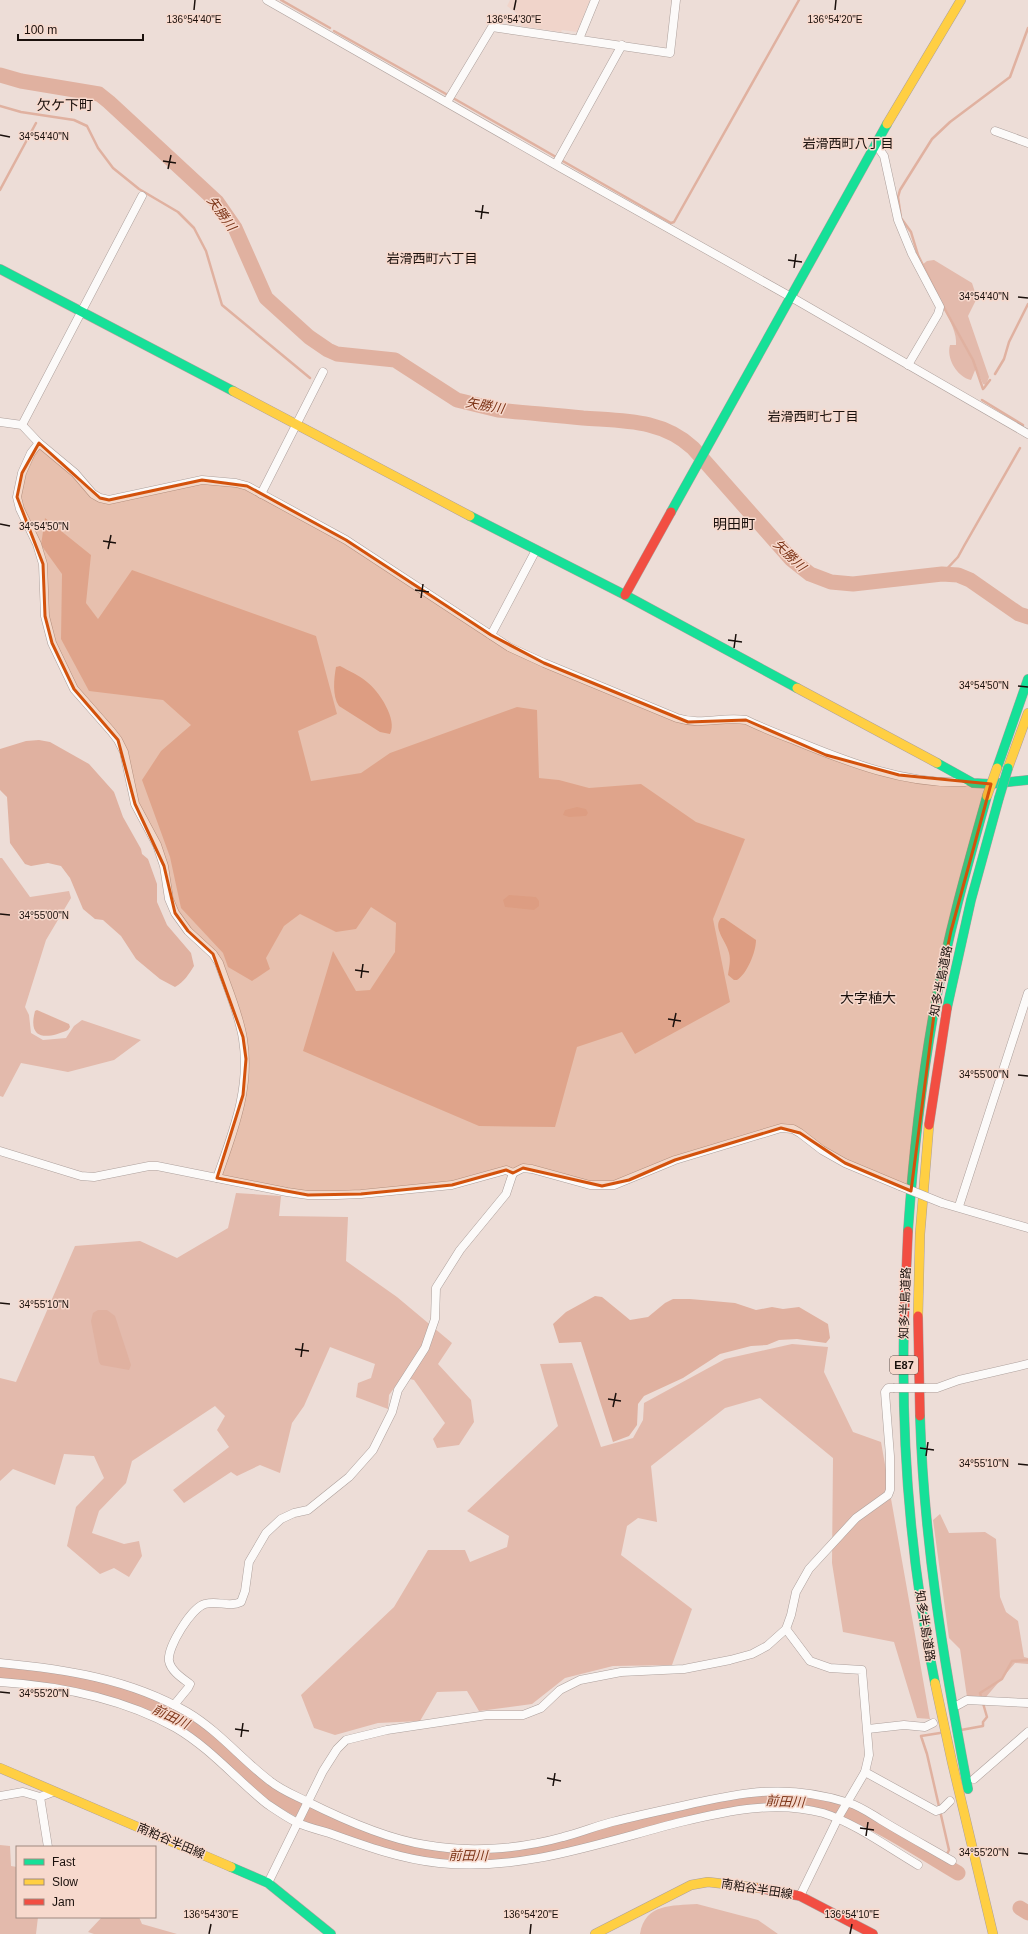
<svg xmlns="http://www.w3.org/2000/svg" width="1028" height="1934" font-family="Arial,'Noto Sans JP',sans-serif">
  <rect width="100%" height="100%" fill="#edddd7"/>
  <!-- built -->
  <polygon fill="#f0d4ca" points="510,0 590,0 577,32 562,30 561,32 520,26 527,21 507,6"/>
  <!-- forest -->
  <g fill="#e3baac">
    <path d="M 934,260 L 972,283 L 977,298 L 968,316 L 989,377 L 986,385 L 983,384 L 976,368 L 971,380 C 957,377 946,358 950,345 L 956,345 C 959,324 927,287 922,265 L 927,261 Z"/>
    <polygon points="45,518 91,555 86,603 98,619 132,570 316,636 337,714 298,731 311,781 361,773 390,753 517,707 537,710 539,778 559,780 589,788 641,784 696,822 745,839 713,919 730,1002 635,1054 622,1032 577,1047 555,1127 479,1126 303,1051 333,951 356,991 370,990 395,952 396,923 371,907 356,929 336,932 300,914 284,926 266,958 270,969 252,981 228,967 223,953 181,908 170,857 142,780 161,751 191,725 163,700 89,691 61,639 62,574 41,545"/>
    <polygon points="0,858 2,858 30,897 69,891 71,898 46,940 25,1007 29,1015 31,1033 43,1040 66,1038 74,1026 82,1020 141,1040 114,1060 68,1072 21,1063 3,1097 0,1096"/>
    <polygon points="236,1193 281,1196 279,1216 348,1217 346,1261 397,1297 452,1343 438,1364 471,1400 474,1422 459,1445 437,1448 433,1439 445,1423 414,1380 402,1377 389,1395 388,1409 356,1397 358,1383 371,1378 375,1364 330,1347 304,1406 292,1423 280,1473 260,1465 237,1476 231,1472 184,1503 173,1490 229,1447 217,1430 225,1416 215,1406 132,1461 126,1483 99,1511 92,1533 124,1544 139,1541 142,1556 129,1577 114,1568 100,1574 67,1546 76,1507 104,1478 94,1456 64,1454 55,1485 13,1469 0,1481 0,1378 16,1382 75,1246 140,1241 177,1258 228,1228"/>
    <polygon points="792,1344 828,1347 824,1372 853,1432 881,1442 930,1719 917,1718 894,1642 843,1632 832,1563 833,1458 760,1398 725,1408 651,1466 657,1522 638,1518 627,1526 621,1555 692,1609 672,1665 613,1666 565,1678 532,1704 479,1711 467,1691 437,1692 420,1721 378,1723 335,1735 314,1728 301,1695 394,1607 428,1550 465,1550 470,1562 507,1547 509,1536 467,1511 558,1426 540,1364 572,1363 601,1447 633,1438 643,1420 644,1403 725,1359"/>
    <polygon points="940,1514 949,1533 985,1532 996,1539 1000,1597 1006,1612 1018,1621 1024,1657 1028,1658 1028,1664 1015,1663 986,1697 967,1697 960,1649 949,1638 933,1520"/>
    <polygon points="0,1845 10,1846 11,1866 17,1867 17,1917 38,1917 36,1934 0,1934"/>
    <path d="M 697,1904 L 758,1920 L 778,1934 L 640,1934 C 645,1903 672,1906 697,1904 Z"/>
    <polygon points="102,1917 139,1917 142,1924 177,1934 94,1934 88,1932"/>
  </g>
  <!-- water -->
  <g fill="#e0b1a0">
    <path d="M 340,666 C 349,671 359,675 367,682 C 379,691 398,720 390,734 L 380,732 L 339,706 C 332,696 334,678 336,667 Z"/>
    <path d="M 39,740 L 50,742 L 89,764 L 114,792 L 123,817 L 141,849 L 142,854 L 148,859 L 157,884 L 157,902 L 167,925 L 191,953 L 194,966 C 189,974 184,982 175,987 L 160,979 L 136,959 L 121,936 L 103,920 L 95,919 L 83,909 L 70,878 L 61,866 L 48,863 L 31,866 L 25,864 L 10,843 L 7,797 L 0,790 L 0,749 L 26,741 Z"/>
    <polygon points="577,807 586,809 588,813 586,816 569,817 563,815 565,810"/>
    <polygon points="509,895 536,897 539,901 539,906 534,910 505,907 503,900"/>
    <path d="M 721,918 L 724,918 L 756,940 C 756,952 747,974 737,980 L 734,980 L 728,975 C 729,968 731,960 729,953 C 727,942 712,928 721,918 Z"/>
    <path d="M 37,1010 L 69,1024 L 70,1027 L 68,1030 C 48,1039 27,1041 35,1011 Z"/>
    <polygon points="595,1296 602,1297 630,1320 648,1317 665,1303 673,1299 690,1299 735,1303 756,1310 772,1307 783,1309 799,1307 828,1324 830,1338 826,1343 797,1339 779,1340 767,1345 751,1346 720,1354 683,1378 644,1396 638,1404 637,1425 629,1436 613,1442 581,1342 559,1343 553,1324 566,1312"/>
    <polygon points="98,1310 107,1310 115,1316 131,1365 129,1370 101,1365 99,1362 91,1321 93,1313"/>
  </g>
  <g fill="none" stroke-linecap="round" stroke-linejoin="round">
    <!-- stream -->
    <g stroke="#e0b1a0" stroke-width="2.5">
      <polyline points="281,0 330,28"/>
      <polyline points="334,31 446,94"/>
      <polyline points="453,98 556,157"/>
      <polyline points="0,106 21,112 74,120 87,126 98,148 113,168 139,189 178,212 194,228 206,251 222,305 310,378"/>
      <polyline points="561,160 671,223 674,222 799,0"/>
      <polyline points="0,190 36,123"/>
      <polyline points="937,294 918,255 911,232 901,218 898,197 900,190 932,139 950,122 1010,77 1028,28"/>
      <polyline points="942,304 973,360 983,389"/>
      <polyline points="995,374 1004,359 1009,342 1028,304"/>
      <polyline points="984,388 990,380"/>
      <polyline points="982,400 1023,425"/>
      <polyline points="942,574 958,557 964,546 1020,448"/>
      <polyline points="961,1730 983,1726 983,1722 987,1717 980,1693 1002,1679 1012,1661 1028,1660"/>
      <polyline points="940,1733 921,1736 927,1754 949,1850 947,1854"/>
    </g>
    <!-- river -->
    <g stroke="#e0b1a0" stroke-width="15">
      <path d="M 0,75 L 21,81 L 99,94 L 109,102 L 217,202 L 235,228 L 266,298 L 309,337 L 328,350 L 337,354 L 395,360 L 457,400 L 498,410 C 526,413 555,415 583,418 C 623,421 662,419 693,448 L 791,559 L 810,574 L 831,582 L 853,584 L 942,574 L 958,575 L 970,580 L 1019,614 L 1028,617"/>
      <path d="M 0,1672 C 66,1678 135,1690 193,1726 C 216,1740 234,1763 254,1780 C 300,1818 371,1845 429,1854 C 477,1861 526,1855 572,1843 C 584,1840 595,1836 607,1833 C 634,1826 661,1819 687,1813 C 738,1801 789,1792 840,1809 C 879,1822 922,1852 958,1873"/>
      <polyline points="1020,1908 1028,1913"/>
    </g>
    <defs>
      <g id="street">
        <polyline points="267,0 563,169 791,297 1028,434"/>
        <polyline points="579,39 595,0"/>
        <polyline points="447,102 492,27 670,53 676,0"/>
        <polyline points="995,131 1028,143"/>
        <polyline points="877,146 884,156 898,220 912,254 940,307 938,314 908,365"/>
        <polyline points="556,164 622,45"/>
        <path d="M 0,422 L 22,425 L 39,443 L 75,473 L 93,494 L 100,498 L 109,500 L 202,480 L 236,483 L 247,486 L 346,540 L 509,647 L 544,663 L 677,718 C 702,726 722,716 746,720 C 762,728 778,734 794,740 C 847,762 906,785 965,782"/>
        <polyline points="22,425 142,196"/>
        <path d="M 39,443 L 31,453 L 22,473 L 17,497 L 20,509 L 37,544 L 43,564 L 45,616 L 52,643 L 74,689 L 111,731 L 118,740 L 124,752 L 135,804 L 157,845 L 164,866 L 169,899 L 175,913 L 188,931 L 213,954 L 219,963 C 227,987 239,1013 243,1039 C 251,1088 233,1132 217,1178"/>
        <polyline points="261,494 323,372"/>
        <polyline points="491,635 536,550"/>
        <path d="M 0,1151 L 81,1176 L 94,1177 L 149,1166 L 157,1166 L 287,1192 L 308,1195 L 337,1195 L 361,1194 L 452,1185 L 506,1170 L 513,1173 L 506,1194 L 460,1250 L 436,1288 L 435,1319 L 425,1348 L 398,1390 L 392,1412 L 373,1450 L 349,1477 L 308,1510 L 294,1513 L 281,1519 L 266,1533 L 249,1562 L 245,1591 L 241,1602 C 229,1608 218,1600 205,1604 C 192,1607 167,1647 169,1661 C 171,1671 182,1678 190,1684 L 188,1688 L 174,1705"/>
        <polyline points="513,1173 523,1168 532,1169 590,1185 614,1185 675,1160 781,1128 793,1129 800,1133 822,1150 845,1163 900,1186"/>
        <polyline points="942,1203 1028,1228"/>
        <polyline points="959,1206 1028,993"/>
        <polyline points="926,1388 937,1388 959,1380 1028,1364"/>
        <polyline points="786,1629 810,1661 830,1668 862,1670 869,1755 865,1772 838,1818 800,1896"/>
        <path d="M 0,1663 C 65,1669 130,1679 187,1712 C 219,1731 241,1759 270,1781 C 281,1790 294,1795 306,1801 C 342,1819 386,1839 426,1845 C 470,1853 520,1849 563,1837 C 580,1833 596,1826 612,1822 C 636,1816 659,1811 682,1806 C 743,1792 788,1783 849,1803 C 860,1806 871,1814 881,1820 C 904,1834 928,1847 952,1861"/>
        <path d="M 0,1682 C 60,1686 122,1698 176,1728 C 210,1748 236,1779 267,1804 C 276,1810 286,1817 296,1822 C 306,1827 319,1830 329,1833 C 365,1846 401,1859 439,1863 C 522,1872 602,1842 681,1822 C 727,1811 776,1800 823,1813 C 855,1823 889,1848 918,1865"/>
        <polyline points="958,1705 967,1700 1028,1703"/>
        <polyline points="868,1729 904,1725 925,1727 933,1723"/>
        <polyline points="865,1772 936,1811 942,1809 950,1801"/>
        <polyline points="974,1779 1028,1732"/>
        <polyline points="0,1796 23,1792 40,1797"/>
        <polyline points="48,1847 40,1797 53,1792"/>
        <polyline points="268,1883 323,1771 337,1749 346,1740 387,1730 487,1715 523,1715 541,1708 560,1690 580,1680 621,1672 684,1669 730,1660 752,1654 767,1646 786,1629 791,1615 796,1592 809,1569 856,1518 888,1495 890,1490 890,1456 885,1392 888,1388 893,1388"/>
      </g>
      <g id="fast">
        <polyline points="0,269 233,391"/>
        <polyline points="671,512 887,124"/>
        <polyline points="470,516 625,595 797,688"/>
        <polyline points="937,763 973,783 991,784 1028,780"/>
        <polyline points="997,768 1028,679"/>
        <polyline points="947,1008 971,900 999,798"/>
        <path d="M 908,1231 C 913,1157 921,1084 934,1011 C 947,938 967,867 987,796"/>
        <path d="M 904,1323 C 901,1443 911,1566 935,1683"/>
        <path d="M 920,1416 C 924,1544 944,1663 968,1789"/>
        <polyline points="231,1867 268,1883 331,1934"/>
      </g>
      <g id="slow">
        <polyline points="887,124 961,0"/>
        <polyline points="233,391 470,516"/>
        <polyline points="797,688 937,763"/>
        <polyline points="1008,768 1028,713"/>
        <polyline points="918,1316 920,1234 929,1125"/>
        <polyline points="935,1683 952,1762 993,1934"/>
        <polyline points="0,1768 231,1867"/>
        <polyline points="595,1934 691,1885 708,1882 759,1888"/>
      </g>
      <g id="jam">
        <polyline points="625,595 671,512"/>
        <polyline points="929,1125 947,1008"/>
        <polyline points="918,1316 920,1416"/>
        <polyline points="904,1323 908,1231"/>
        <polyline points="759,1888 800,1896 873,1934"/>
      </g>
    </defs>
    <!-- street casing -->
    <use href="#street" stroke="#ada09c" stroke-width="9"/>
    <!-- fast casing -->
    <use href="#fast" stroke="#ada09c" stroke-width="10"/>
    <!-- slow casing -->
    <use href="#slow" stroke="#ada09c" stroke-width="10"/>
    <!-- jam casing -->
    <use href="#jam" stroke="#ada09c" stroke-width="10"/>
    <!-- street -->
    <use href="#street" stroke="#fcfaf9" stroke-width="8"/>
    <!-- fast -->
    <use href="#fast" stroke="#16e098" stroke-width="9"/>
    <!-- slow -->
    <use href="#slow" stroke="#ffcf43" stroke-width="9"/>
    <!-- jam -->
    <use href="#jam" stroke="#f24e42" stroke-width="9"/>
    <defs>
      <g id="street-bridge">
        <polyline points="900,1186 942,1203"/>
        <polyline points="893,1388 926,1388"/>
      </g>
      <polyline id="fast-bridge" points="999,798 1008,768"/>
      <polyline id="slow-bridge" points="987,796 997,768"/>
    </defs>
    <!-- street-bridge casing -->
    <use href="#street-bridge" stroke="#ada09c" stroke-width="9" stroke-linecap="butt"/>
    <!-- fast-bridge casing -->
    <use href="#fast-bridge" stroke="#ada09c" stroke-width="10" stroke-linecap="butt"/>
    <!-- slow-bridge casing -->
    <use href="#slow-bridge" stroke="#ada09c" stroke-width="10" stroke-linecap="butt"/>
    <!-- street-bridge -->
    <use href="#street-bridge" stroke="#fcfaf9" stroke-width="8"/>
    <!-- fast-bridge -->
    <use href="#fast-bridge" stroke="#16e098" stroke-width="9"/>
    <!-- slow-bridge -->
    <use href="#slow-bridge" stroke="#ffcf43" stroke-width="9"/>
  </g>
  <!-- marked area -->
  <path fill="#d3520c" fill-opacity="0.2" stroke="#d3520c" stroke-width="3" stroke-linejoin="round" d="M 39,443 L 100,498 L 109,500 L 202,480 L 247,486 L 346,540 L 491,635 L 544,663 L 688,722 L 746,720 L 826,755 L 899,775 L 991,784 L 951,931 L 935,1007 L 911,1191 L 845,1163 L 800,1133 L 781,1128 L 675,1160 L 629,1180 L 602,1186 L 523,1168 L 513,1173 L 506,1170 L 452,1185 L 361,1194 L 308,1195 L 217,1178 L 243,1095 L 246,1059 L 243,1037 L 213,954 L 188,931 L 175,913 L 164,866 L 135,804 L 118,740 L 74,689 L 52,643 L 45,616 L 43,564 L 17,497 L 22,473 Z"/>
  <!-- ticks -->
  <path fill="none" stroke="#1a100c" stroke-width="1.5" d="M 194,10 L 195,0M 514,10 L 516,0M 835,10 L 836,0M 0,135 L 10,137M 163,161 L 176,163M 168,169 L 171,155M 475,211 L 489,213M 481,219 L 483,205M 788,260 L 802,262M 794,268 L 796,254M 1018,297 L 1028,298M 0,524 L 10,526M 103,541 L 116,543M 108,549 L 111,535M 415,590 L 429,592M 421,598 L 423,584M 728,640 L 742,642M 734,648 L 736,634M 1018,686 L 1028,687M 0,914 L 10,915M 355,970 L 369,972M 361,978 L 363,964M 668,1019 L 681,1021M 673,1027 L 676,1013M 1018,1075 L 1028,1076M 0,1303 L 10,1304M 295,1349 L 309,1351M 301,1357 L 303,1343M 608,1399 L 621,1401M 613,1407 L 616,1393M 920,1448 L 934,1450M 926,1456 L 928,1442M 1018,1464 L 1028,1465M 0,1692 L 10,1693M 235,1729 L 249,1731M 241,1737 L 243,1723M 547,1778 L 561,1781M 553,1786 L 555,1773M 860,1828 L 874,1830M 866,1836 L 868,1822M 1018,1853 L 1028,1854M 209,1934 L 211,1924M 530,1934 L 531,1924M 850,1934 L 852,1924"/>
  <g text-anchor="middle" stroke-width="3" stroke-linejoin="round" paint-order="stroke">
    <!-- shield labels -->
    <rect fill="#f7d9cd" stroke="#5c4c46" stroke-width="1" x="890" y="1356" width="28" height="18" rx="3"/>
    <g font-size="11" font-weight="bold" fill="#1a100c">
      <text x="904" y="1369">E87</text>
    </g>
    <!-- street labels -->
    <g font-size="12" fill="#1a100c" stroke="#f7d9cd">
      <text transform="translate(941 981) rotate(-79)" y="4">知多半島道路</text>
      <text transform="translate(905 1303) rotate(-88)" y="4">知多半島道路</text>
      <text transform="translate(925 1626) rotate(81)" y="4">知多半島道路</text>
      <text transform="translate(171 1841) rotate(23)" y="4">南粕谷半田線</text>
      <text transform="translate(757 1889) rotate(9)" y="4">南粕谷半田線</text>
    </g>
    <!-- neighbourhood labels -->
    <g font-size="13" fill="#1a100c" stroke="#f7d9cd">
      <text x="848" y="148">岩滑西町八丁目</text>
      <text x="432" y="263">岩滑西町六丁目</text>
      <text x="813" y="421">岩滑西町七丁目</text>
    </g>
    <!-- water labels -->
    <g font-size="13" font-style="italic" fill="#7c3417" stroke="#f7d9cd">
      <text transform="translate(222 213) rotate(54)" y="5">矢勝川</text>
      <text transform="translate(485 405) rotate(10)" y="5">矢勝川</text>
      <text transform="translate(790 555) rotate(44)" y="5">矢勝川</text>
      <text transform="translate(171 1716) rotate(26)" y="5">前田川</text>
      <text transform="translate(785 1801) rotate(3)" y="5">前田川</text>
      <text transform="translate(468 1855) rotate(1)" y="5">前田川</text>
    </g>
    <!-- quarter labels -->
    <g font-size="14" fill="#1a100c" stroke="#f7d9cd">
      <text x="65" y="110">欠ケ下町</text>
      <text x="734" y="529">明田町</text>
      <text x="868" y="1003">大字植大</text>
    </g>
  </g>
  <g font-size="10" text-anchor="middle" fill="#1a100c" stroke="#f7d9cd" stroke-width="3" stroke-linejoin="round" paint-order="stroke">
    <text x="194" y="23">136°54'40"E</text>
    <text x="514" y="23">136°54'30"E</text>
    <text x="835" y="23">136°54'20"E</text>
    <text x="44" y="140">34°54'40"N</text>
    <text x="984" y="300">34°54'40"N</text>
    <text x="44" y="530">34°54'50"N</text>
    <text x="984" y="689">34°54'50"N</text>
    <text x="44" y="919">34°55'00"N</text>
    <text x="984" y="1078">34°55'00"N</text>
    <text x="44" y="1308">34°55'10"N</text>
    <text x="984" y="1467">34°55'10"N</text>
    <text x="44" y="1697">34°55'20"N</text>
    <text x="984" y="1856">34°55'20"N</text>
    <text x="211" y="1918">136°54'30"E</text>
    <text x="531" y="1918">136°54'20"E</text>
    <text x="852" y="1918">136°54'10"E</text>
  </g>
  <!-- legend -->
  <rect x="16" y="1846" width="140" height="72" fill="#f7d9cd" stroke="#9f8980"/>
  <rect x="24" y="1859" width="20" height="6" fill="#16e098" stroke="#9f8980"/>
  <text x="52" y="1866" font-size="12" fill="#1a100c">Fast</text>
  <rect x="24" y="1879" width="20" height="6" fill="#ffcf43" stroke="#9f8980"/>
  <text x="52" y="1886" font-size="12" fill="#1a100c">Slow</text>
  <rect x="24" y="1899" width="20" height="6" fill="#f24e42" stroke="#9f8980"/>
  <text x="52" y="1906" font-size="12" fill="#1a100c">Jam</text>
  <!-- scale -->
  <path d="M18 34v6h125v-6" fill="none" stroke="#1a100c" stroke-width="2"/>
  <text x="24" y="34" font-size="12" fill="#1a100c" stroke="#f7d9cd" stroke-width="3" paint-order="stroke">100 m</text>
</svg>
